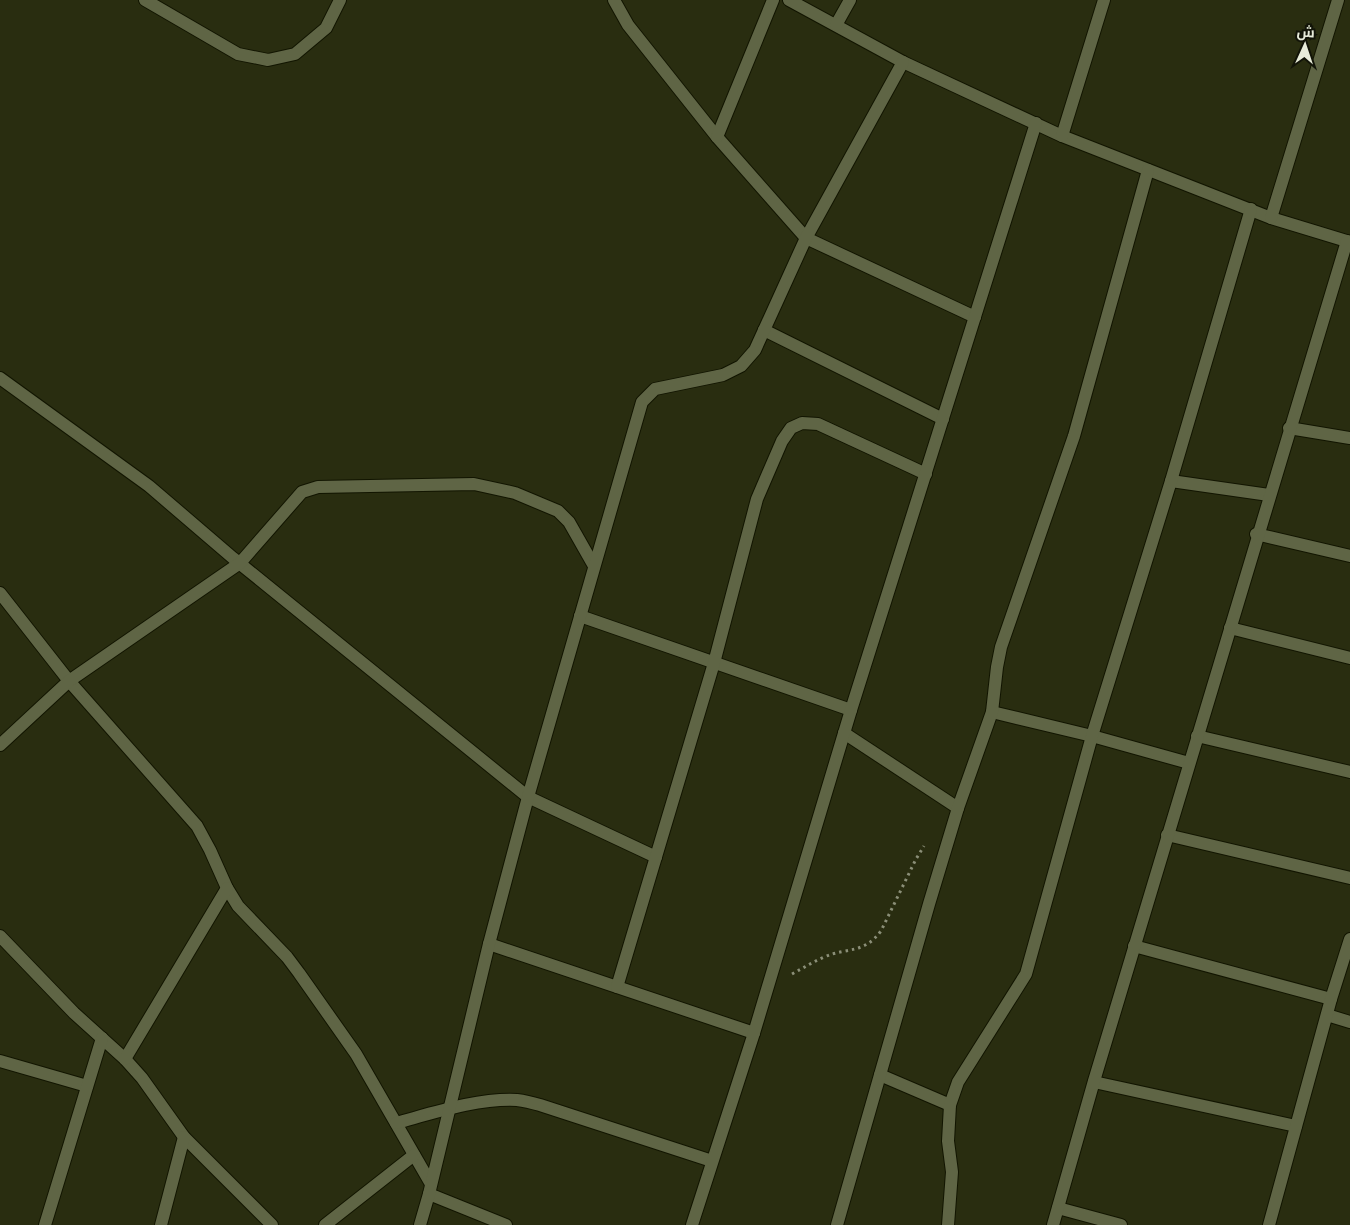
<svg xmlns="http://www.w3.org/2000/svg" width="1350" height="1225" font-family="Lato,Cairo,sans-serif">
  <rect width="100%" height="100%" fill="#292d10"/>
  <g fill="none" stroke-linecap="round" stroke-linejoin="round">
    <defs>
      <g id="street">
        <polyline points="145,0 238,54 268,60 295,54 326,28 340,0"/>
        <polyline points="614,0 628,25 717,137 806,238 975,317"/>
        <polyline points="789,0 903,62 1062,136 1271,218 1350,242"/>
        <polyline points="836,25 850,0"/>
        <polyline points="1062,136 1104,0"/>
        <polyline points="717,137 773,0"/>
        <polyline points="1271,218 1338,0"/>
        <polyline points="764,330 943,419"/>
        <polyline points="0,378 149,486 233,558 528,797 656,857"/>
        <polyline points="1289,428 1350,438"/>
        <polyline points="1171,481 1269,495"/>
        <polyline points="1256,534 1350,556"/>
        <polyline points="0,593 69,681 197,826 210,850 227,888 238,906 287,957 299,973 356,1054 431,1184"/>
        <polyline points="580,616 851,710"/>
        <polyline points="1230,628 1350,658"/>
        <polyline points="992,712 1092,736 1189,763"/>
        <polyline points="844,733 958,808"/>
        <polyline points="1197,736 1350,772"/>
        <polyline points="0,745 69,681 240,563 302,492 318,487 474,484 515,493 558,511 569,522 594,566"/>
        <polyline points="1167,835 1350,878"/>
        <polyline points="0,936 74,1013 125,1059 142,1078 184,1137 272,1225"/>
        <polyline points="489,944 754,1033"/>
        <polyline points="1134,946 1331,999"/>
        <polyline points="617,987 714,663 757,499 782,441 791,428 802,423 818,424 926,474"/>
        <polyline points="1327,1015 1350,1022"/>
        <polyline points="125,1059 227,888"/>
        <polyline points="0,1061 87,1086"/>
        <polyline points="880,1075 950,1105"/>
        <polyline points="1094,1082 1296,1126"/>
        <path d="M 396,1123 C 433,1113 478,1098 517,1100 C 525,1101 533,1103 540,1105 L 712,1161"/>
        <polyline points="429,1194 506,1225"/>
        <polyline points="1058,1208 1121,1225"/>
        <polyline points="45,1225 102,1038"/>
        <polyline points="161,1225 184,1137"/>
        <polyline points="325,1225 414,1155"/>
        <polyline points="420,1225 429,1194 489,944 528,797 642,402 655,389 723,375 741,366 755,350 806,238 903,62"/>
        <polyline points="692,1225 754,1033 851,710 1036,123"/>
        <polyline points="837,1225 929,904 958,808 992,712 997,667 1001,647 1074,436 1148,170"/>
        <polyline points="948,1225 952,1172 948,1141 950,1105 958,1082 1026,974 1092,736 1171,481 1251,209"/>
        <path d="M 1053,1225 C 1067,1177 1080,1129 1094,1081 C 1176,800 1261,520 1347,241"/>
        <polyline points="1269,1225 1331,999 1350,939"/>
      </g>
    </defs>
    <!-- street casing -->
    <use href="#street" stroke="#121500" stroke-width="14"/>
    <!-- path -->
    <path stroke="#8b8f78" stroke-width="3" stroke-dasharray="2.5 4" stroke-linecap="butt" d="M 792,974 C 803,968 813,962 824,957 C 848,947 864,954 881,931 L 916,859 L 924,846"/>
    <!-- street -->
    <use href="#street" stroke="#5f6545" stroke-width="12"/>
  </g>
  <!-- north arrow -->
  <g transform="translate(1305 45) rotate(3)" stroke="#121408" stroke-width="4" paint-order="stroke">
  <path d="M0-4L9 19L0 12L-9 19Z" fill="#e8ecda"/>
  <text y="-8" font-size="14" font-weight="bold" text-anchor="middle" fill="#e8ecda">ش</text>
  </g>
</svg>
